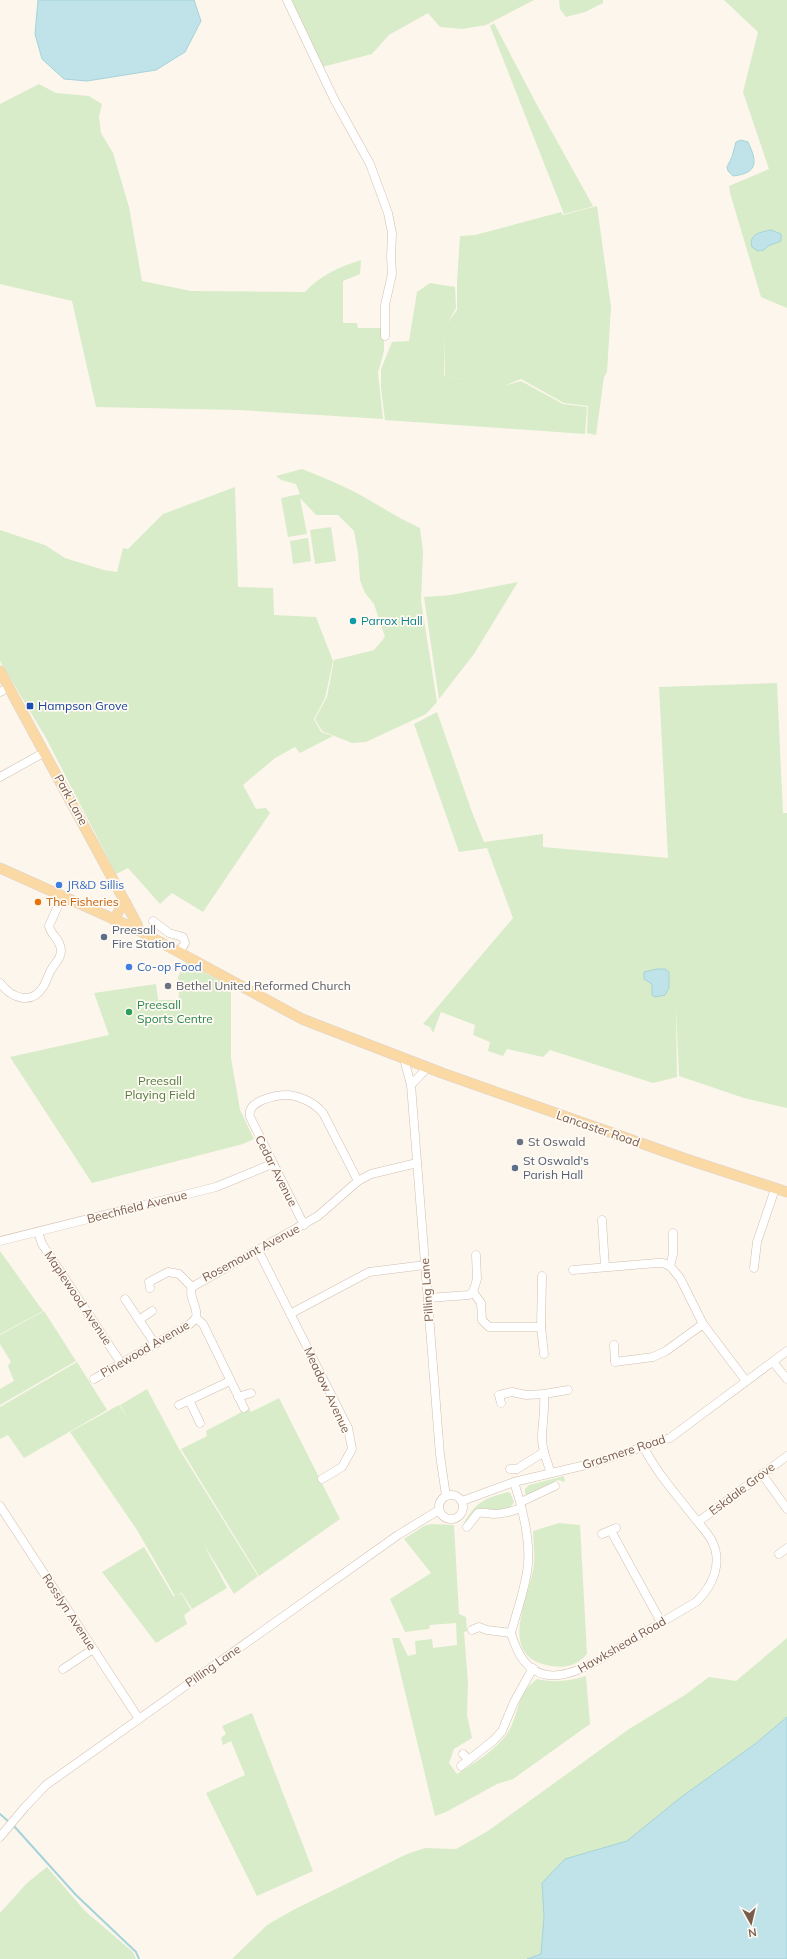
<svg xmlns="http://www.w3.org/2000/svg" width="787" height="1959" font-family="Mulish,sans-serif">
  <rect width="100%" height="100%" fill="#fdf6ec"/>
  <!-- green -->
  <g fill="#d8ecc9" fill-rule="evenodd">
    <polygon points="290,0 534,0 486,25 462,29 440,27 428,13 389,35 372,54 322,67"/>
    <polygon points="559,0 603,0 603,3 585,12 566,17 560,9"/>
    <polygon points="724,0 787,0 787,308 761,297 730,193 729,186 769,169 743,92 758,32"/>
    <polygon points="494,23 537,105 593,206 591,207 564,214 490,26"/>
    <path d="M 39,84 L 56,93 L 89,96 L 102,104 L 99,117 L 101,133 L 113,153 L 129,207 L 142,281 L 191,291 L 305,292 C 321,275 339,267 361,260 L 360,274 L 343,281 L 343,323 L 357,323 L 358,328 L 384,328 L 384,351 L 378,373 L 383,419 L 238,410 L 96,407 L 72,301 L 0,284 L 0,104 Z"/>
    <path d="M 597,206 L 611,307 L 607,372 L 604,377 L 596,435 L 587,433 L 588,406 L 564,403 L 521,379 L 504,386 L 521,381 L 563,404 L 587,407 L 585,434 L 385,420 L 381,388 L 381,369 L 392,342 L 409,341 L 417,292 L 430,283 L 455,287 L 456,308 L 448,322 L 457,310 L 457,282 L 460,236 L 475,235 L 561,212 L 563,215 ZM 445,337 L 445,376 L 495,385 L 444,376 Z"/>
    <path d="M 302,469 C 323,477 344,486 364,497 C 383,508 400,519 420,528 L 423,552 L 421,601 L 437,702 L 426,714 L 366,742 L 352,743 L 322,731 L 315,719 L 327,697 L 334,660 L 374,650 L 385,637 L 374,604 L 365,593 L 360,580 L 358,553 L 354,531 L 338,515 L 316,515 L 300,498 L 307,534 L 288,537 L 281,498 L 300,494 L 296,484 L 281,480 L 276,476 Z"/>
    <polygon points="235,487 238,587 273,588 274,615 316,617 333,661 325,698 314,719 321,732 333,736 300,753 295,747 275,758 243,785 256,809 266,808 270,813 203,912 172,893 160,904 128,868 116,874 46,738 0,661 0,530 45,545 65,558 104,570 117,572 123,548 128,549 163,514"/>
    <polygon points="331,527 336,561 315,564 310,530"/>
    <polygon points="308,538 311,561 293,564 290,541"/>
    <polygon points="518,582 474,654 439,699 424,597 451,595"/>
    <path d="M 777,683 L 783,813 L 787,813 L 787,1108 L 744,1098 L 679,1076 L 676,1008 L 677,1077 L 653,1083 L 550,1050 L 543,1057 L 507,1049 L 503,1056 L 488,1051 L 490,1042 L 473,1035 L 475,1025 L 441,1012 L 433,1033 L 430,1027 L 423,1024 L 513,918 L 487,848 L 459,852 L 414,724 L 437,712 L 472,812 L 484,842 L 543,834 L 543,847 L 668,858 L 659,687 ZM 785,1000 L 782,1105 L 782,1106 Z"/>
    <polygon points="185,962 231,987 231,1058 240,1110 254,1139 243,1144 92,1183 10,1057 109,1035 94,993 156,984 158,1000 179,1000 178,977"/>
    <polygon points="0,1251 43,1311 0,1334"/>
    <polygon points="44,1311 76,1361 0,1405 0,1389 14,1381 8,1366 11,1362 0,1344 0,1335"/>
    <polygon points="77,1362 107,1410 24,1458 8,1435 0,1439 0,1407"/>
    <polygon points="147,1389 179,1449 258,1576 234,1594 203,1543 227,1588 192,1609 182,1593 177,1595 182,1594 191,1610 184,1615 187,1624 156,1643 102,1572 144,1547 174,1597 175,1596 137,1530 70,1432 119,1405 128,1419 120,1405"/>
    <polygon points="279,1398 340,1519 259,1576 181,1449 207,1436 206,1431 249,1408 251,1412"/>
    <polygon points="564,1476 565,1482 558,1480 527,1495 525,1493 525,1489 529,1485"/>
    <path d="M 508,1492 L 510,1493 L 514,1502 L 510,1508 L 496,1510 L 482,1508 L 468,1522 L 464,1523 C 477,1501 484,1499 508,1492 Z"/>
    <path d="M 559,1523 L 580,1525 L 587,1654 C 576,1666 567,1668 551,1666 C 498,1658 526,1604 533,1570 C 536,1558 533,1543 533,1531 Z"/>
    <path d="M 431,1524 L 454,1525 L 459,1614 L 466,1617 L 467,1631 L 464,1632 L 468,1683 L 467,1715 L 472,1738 L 454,1749 L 449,1763 L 457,1774 C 474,1764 503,1745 511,1727 C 520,1708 517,1694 537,1679 C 555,1683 569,1681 586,1676 L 590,1724 L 513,1779 L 497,1784 L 446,1812 L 435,1816 L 392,1638 L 399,1638 L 408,1656 L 416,1654 L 415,1641 L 432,1639 L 433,1648 L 457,1645 L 456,1623 L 430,1625 L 429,1629 L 405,1632 L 390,1599 L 431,1573 L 404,1539 L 424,1526 Z"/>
    <polygon points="787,1638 787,1959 232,1959 267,1925 293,1910 407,1854 425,1848 456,1849 488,1831 629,1729 685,1695 709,1677 736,1681"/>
    <polygon points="252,1713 313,1871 257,1896 206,1793 245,1775 231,1741 223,1745 221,1738 226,1734 222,1726"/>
    <polygon points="47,1867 85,1911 133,1952 136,1959 0,1959 0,1913 27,1883"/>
  </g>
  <!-- water -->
  <g fill="#bfe3e8" stroke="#a5d3da">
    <polygon points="38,0 194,0 201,21 185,52 156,70 87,81 64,79 42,59 35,34"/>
    <path d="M 741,140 L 748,142 C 757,161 759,173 733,176 L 728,171 L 727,167 L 732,157 L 736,142 Z"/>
    <path d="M 771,230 L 781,234 L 781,241 L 768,246 L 764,250 L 758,251 L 752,247 C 748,234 761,232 771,230 Z"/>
    <polygon points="657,969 665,969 669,972 669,988 665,995 655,997 652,995 652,984 644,979 644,972"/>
    <polygon points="787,1717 787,1959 527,1959 541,1954 544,1917 542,1883 565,1859 627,1841 680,1798 755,1744"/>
  </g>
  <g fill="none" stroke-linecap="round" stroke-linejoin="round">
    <!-- stream -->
    <g stroke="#a5d3da" stroke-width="2">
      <polyline points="0,1814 9,1822"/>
      <polyline points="13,1825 76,1895 136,1952 139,1959"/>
    </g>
    <defs>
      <g id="minor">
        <polyline points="287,0 334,99 370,164 388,213 392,233 391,257 392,274 385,305 385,336"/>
        <polyline points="0,692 9,687"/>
        <polyline points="0,777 45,752"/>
        <polyline points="153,921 169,933 183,937 185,943 180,951"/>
        <path d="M 0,983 C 12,999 32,1005 43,987 C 47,981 48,975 51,970 C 55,963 61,959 61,951 C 61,939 51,936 49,926 L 62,897"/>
        <polyline points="404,1059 411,1085 440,1455 446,1496"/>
        <polyline points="411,1085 427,1068"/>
        <polyline points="602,1220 605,1267"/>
        <path d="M 304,1225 L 250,1117 C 246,1101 275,1095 288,1095 C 300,1096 315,1103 323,1113 L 358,1181"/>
        <polyline points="38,1232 42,1244 121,1363"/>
        <polyline points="673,1233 673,1254 670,1266 680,1278 703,1324 746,1381"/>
        <polyline points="0,1241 216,1187 272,1164"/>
        <polyline points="258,1250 348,1428 352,1449 342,1467 322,1479"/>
        <polyline points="754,1268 757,1242 775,1189"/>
        <polyline points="573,1270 657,1263 663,1263 670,1266"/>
        <polyline points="542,1276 541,1327 544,1354"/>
        <polyline points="150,1288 149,1282 168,1272 179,1274 192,1287"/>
        <polyline points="473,1292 481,1303 482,1320 489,1327 541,1327"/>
        <polyline points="473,1292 477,1279 476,1255"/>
        <polyline points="428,1298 469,1295 473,1292"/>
        <polyline points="125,1299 155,1344"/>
        <polyline points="290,1314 369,1272 425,1265"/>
        <polyline points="139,1320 152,1311"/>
        <polyline points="614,1345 615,1362 653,1357 666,1351 703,1324"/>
        <polyline points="773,1362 787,1379"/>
        <polyline points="94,1379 190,1324 196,1318"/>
        <path d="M 544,1394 C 545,1408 543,1420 542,1434 C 541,1448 547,1461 551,1473"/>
        <polyline points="238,1397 251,1393"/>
        <polyline points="189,1400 200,1423"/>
        <polyline points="501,1403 499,1395 512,1392 526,1395 544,1394 568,1390"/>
        <polyline points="179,1405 230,1381"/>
        <path d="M 244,1408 L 203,1324 L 196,1318 C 199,1307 188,1299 192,1287 L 318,1216 L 358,1181 L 371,1174 L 417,1163"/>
        <polyline points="510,1469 517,1469 544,1452"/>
        <polyline points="762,1474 787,1509"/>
        <path d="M 514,1482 C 522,1505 530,1539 528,1564 C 526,1587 517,1610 511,1633 C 532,1707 588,1667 630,1641 C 652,1628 674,1615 696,1602 C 713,1586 723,1563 712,1541 C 707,1532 699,1524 693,1516 C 676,1494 656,1472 643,1446"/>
        <circle cx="451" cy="1507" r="12"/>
        <polyline points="462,1501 514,1482 594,1463 670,1438 787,1351"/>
        <polyline points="521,1502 555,1486"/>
        <polyline points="0,1506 139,1719"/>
        <polyline points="698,1522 787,1456"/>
        <path d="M 467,1527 L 478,1513 C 484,1512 487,1513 493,1514 C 502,1514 513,1511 521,1508"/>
        <polyline points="611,1531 661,1622"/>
        <polyline points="602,1534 616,1528"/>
        <polyline points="779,1554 787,1548"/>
        <polyline points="472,1630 479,1627 487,1630 511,1633"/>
        <polyline points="63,1669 93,1649"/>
        <polyline points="463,1754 469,1760"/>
        <polyline points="461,1766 494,1740 502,1731 514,1702 533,1668"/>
        <polyline points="0,1837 25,1807 46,1785 398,1535 439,1510"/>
      </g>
      <g id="major">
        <polyline points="0,671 137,924 138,930"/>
        <polyline points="0,868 138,930 302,1019 442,1073 686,1159 787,1192"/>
        <polyline points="114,920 122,905 126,903"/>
      </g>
    </defs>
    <!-- minor casing -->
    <use href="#minor" stroke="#d1beb0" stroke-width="9"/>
    <!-- major casing -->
    <use href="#major" stroke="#dad1cd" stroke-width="11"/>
    <!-- minor -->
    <use href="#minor" stroke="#fff" stroke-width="8"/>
    <!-- major -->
    <use href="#major" stroke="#fbd9a5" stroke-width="10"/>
  </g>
  <!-- markers -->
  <circle fill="#0f9aa8" stroke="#fffaf3" stroke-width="1.5" cx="353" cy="621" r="4"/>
  <rect fill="#1a4fb4" stroke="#fffaf3" stroke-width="1.5" x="26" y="702" width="8" height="8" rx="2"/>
  <g fill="#3f7fe0" stroke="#fffaf3" stroke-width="1.5">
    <circle cx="59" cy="885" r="4"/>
    <circle cx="129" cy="967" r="4"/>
  </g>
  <circle fill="#e8710a" stroke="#fffaf3" stroke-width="1.5" cx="38" cy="902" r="4"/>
  <g fill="#5c6f8a" stroke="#fffaf3" stroke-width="1.5">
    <circle cx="104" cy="937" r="4"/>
    <circle cx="515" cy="1168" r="4"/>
  </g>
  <g fill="#6b7280" stroke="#fffaf3" stroke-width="1.5">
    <circle cx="168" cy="986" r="4"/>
    <circle cx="520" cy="1142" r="4"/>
  </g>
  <circle fill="#2e9e5b" stroke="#fffaf3" stroke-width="1.5" cx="129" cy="1012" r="4"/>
  <g text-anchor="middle" stroke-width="3.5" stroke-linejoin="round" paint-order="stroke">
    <!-- culture labels -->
    <g font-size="12" fill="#0d838f" stroke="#fffaf3" text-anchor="start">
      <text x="361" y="625">Parrox Hall</text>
    </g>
    <!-- transit labels -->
    <g font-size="12" fill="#164399" stroke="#fffaf3" text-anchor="start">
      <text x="38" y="710">Hampson Grove</text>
    </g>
    <!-- street labels -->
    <g font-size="12" fill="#7a5c4d" stroke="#fffaf3">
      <text transform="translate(71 800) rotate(61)" y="4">Park Lane</text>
      <text transform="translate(598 1129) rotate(19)" y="4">Lancaster Road</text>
      <text transform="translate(276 1171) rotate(63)" y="4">Cedar Avenue</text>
      <text transform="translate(137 1207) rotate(-14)" y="4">Beechfield Avenue</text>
      <text transform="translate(251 1253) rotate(-28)" y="4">Rosemount Avenue</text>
      <text transform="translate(427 1290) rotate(-94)" y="4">Pilling Lane</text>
      <text transform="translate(78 1298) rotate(56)" y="4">Maplewood Avenue</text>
      <text transform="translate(145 1349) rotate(-30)" y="4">Pinewood Avenue</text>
      <text transform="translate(327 1390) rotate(65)" y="4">Meadow Avenue</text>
      <text transform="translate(624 1452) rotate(-18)" y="4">Grasmere Road</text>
      <text transform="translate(742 1489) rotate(-37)" y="4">Eskdale Grove</text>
      <text transform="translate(69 1612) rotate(57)" y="4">Rosslyn Avenue</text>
      <text transform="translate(622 1645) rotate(-30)" y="4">Hawkshead Road</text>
      <text transform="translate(213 1666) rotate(-35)" y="4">Pilling Lane</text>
    </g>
    <!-- shop labels -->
    <g font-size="12" fill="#366cbe" stroke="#fffaf3" text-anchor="start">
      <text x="67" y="889">JR&amp;D Sillis</text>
      <text x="137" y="971">Co-op Food</text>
    </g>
    <!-- food labels -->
    <g font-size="12" fill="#c56008" stroke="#fffaf3" text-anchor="start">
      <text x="46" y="906">The Fisheries</text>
    </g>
    <!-- service labels -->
    <g font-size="12" fill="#4e5e75" stroke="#fffaf3" text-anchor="start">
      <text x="112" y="934">Preesall<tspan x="112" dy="14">Fire Station</tspan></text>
      <text x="523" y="1165">St Oswald's<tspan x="523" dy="14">Parish Hall</tspan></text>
    </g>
    <!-- worship labels -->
    <g font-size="12" fill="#5b616d" stroke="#fffaf3" text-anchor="start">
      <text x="176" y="990">Bethel United Reformed Church</text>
      <text x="528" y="1146">St Oswald</text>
    </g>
    <!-- leisure labels -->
    <g font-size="12" fill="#27864d" stroke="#fffaf3" text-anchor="start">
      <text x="137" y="1009">Preesall<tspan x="137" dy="14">Sports Centre</tspan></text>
    </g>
    <!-- park labels -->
    <g font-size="12" fill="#537a41" stroke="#fffaf3">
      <text x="160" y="1085">Preesall<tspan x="160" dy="14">Playing Field</tspan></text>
    </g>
  </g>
  <!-- north arrow -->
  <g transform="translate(751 1923) rotate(172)" stroke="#fffaf3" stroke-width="3" paint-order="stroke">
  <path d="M0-3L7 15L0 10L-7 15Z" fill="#7a5c4d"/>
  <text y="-6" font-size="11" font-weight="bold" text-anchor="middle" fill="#7a5c4d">N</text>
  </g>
</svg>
